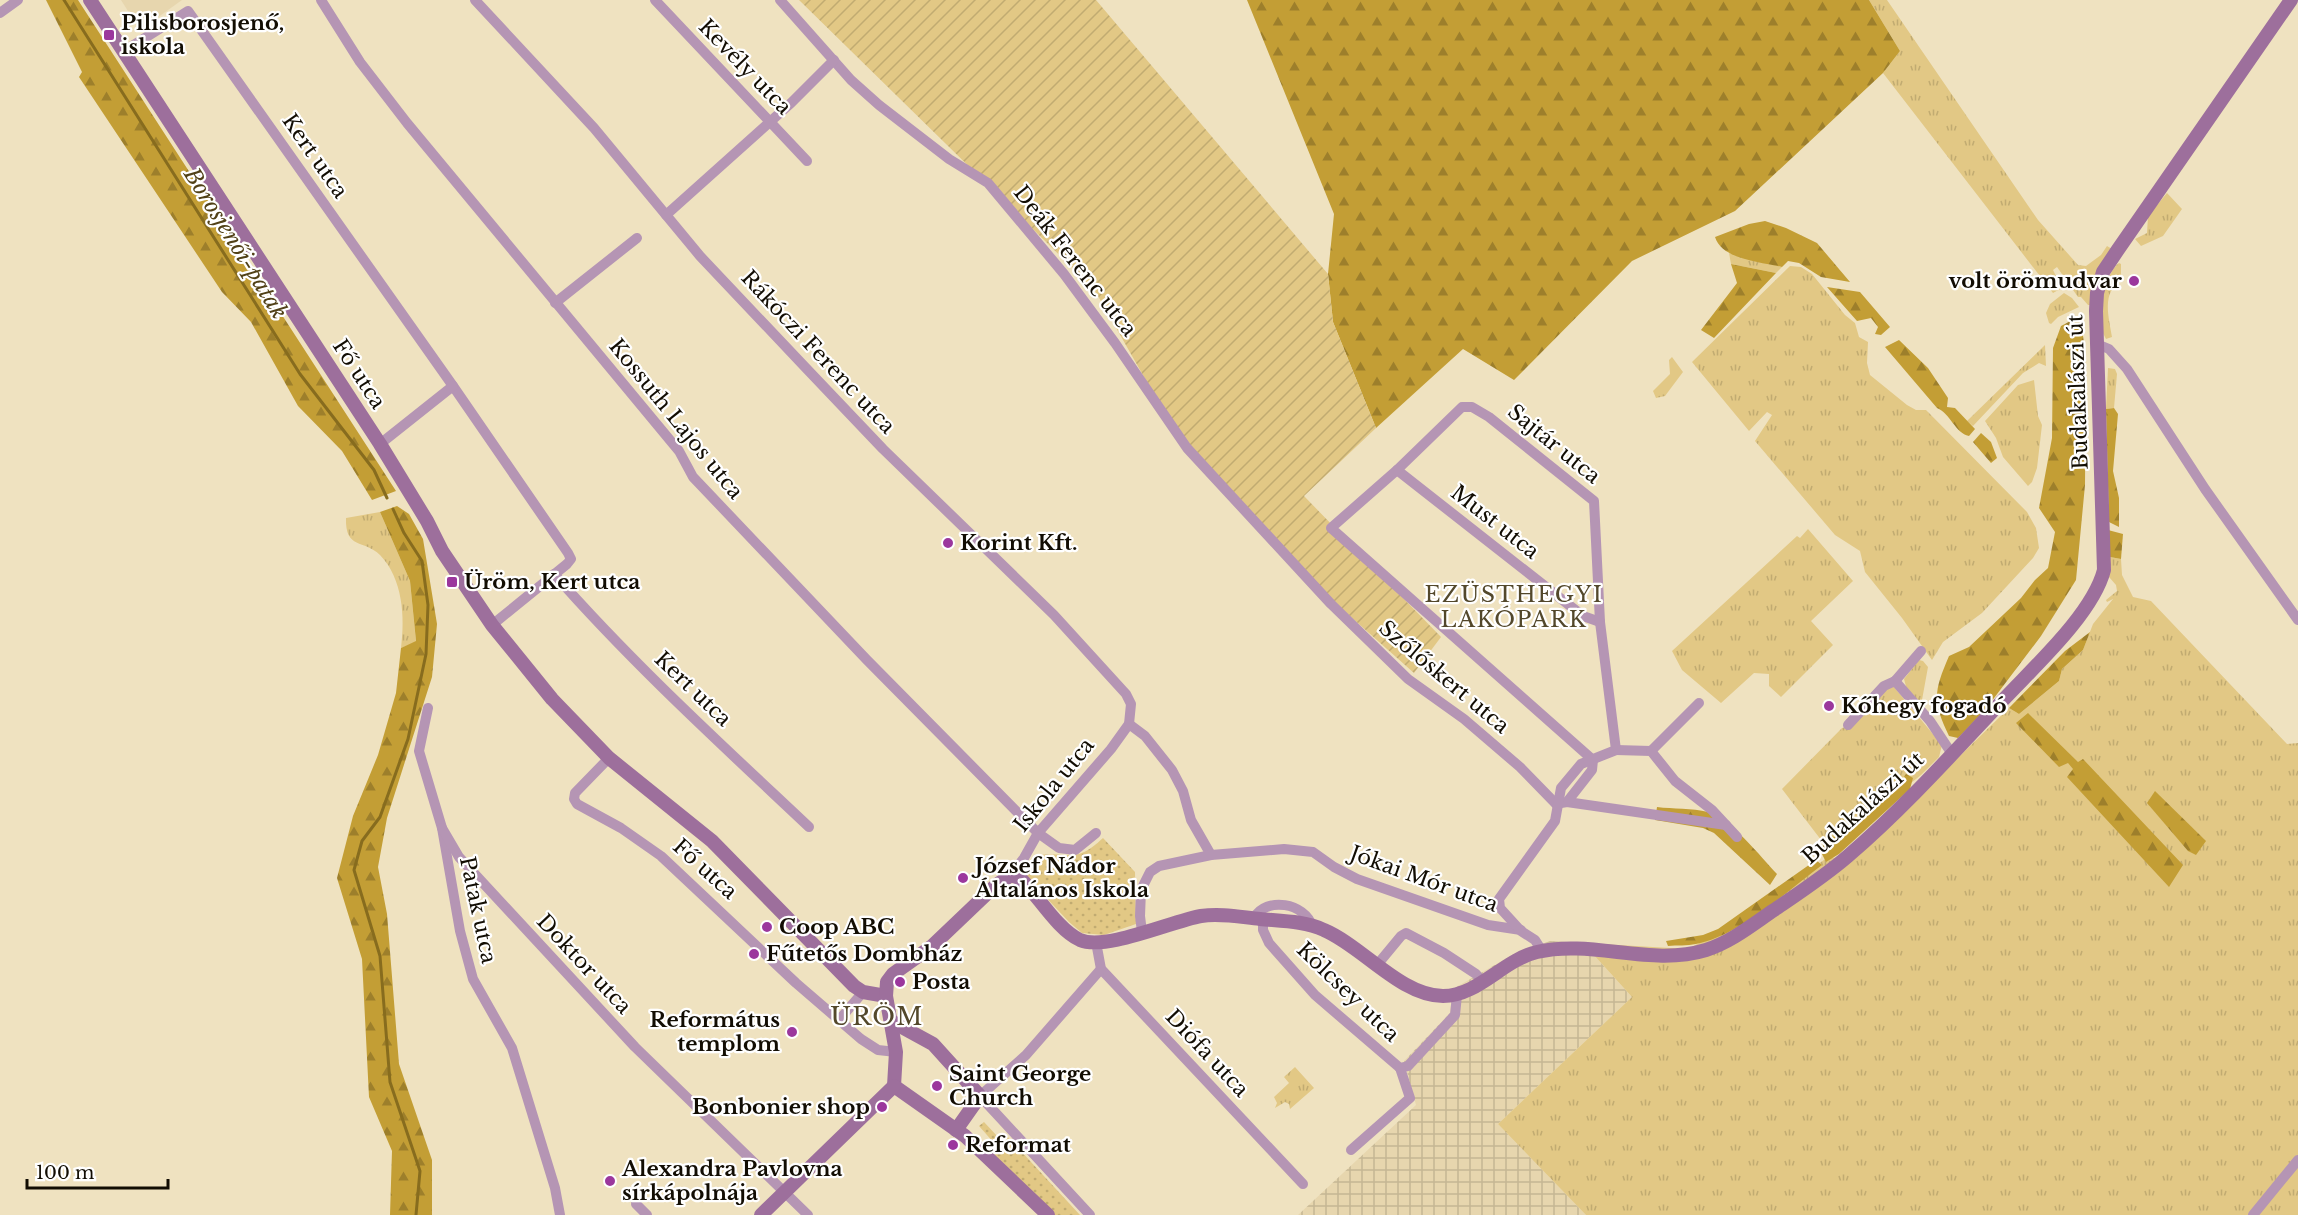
<svg xmlns="http://www.w3.org/2000/svg" width="2298" height="1215" font-family="'Libre Baskerville',serif">
  <defs>
    <pattern id="industrial-grid" width="8" height="8" patternUnits="userSpaceOnUse" patternTransform="scale(1.5)"><rect width="8" height="8" fill="#e7d6ae"/><path d="M0 4h8M4 0v8" fill="none" stroke="#c5b694"/></pattern>
    <pattern id="grass-tufts" width="24" height="20" patternUnits="userSpaceOnUse" patternTransform="scale(1.5)"><rect width="24" height="20" fill="#e2c885"/><path d="M3 7l-1-3M5 7V3M7 7l1-3M15 17l-1-3M17 17v-4M19 17l1-3" fill="none" stroke="#c1ab71"/></pattern>
    <pattern id="forest-firs" width="22" height="20" patternUnits="userSpaceOnUse" patternTransform="scale(1.5)"><rect width="22" height="20" fill="#c39e35"/><path d="M5 1l3.5 6h-7zM16 11l3.5 6h-7z" fill="#9d7f2b"/></pattern>
    <pattern id="park-dots" width="8" height="8" patternUnits="userSpaceOnUse" patternTransform="scale(1.5)"><rect width="8" height="8" fill="#e2c885"/><path d="M2 2h.1M6 6h.1" fill="none" stroke="#c1ab71" stroke-width="1.8" stroke-linecap="round"/></pattern>
    <pattern id="garden-furrows" width="10" height="10" patternUnits="userSpaceOnUse" patternTransform="scale(1.5)"><rect width="10" height="10" fill="#e2c885"/><path d="M-1 1l2-2M0 10L10 0M9 11l2-2" fill="none" stroke="#c1ab71"/></pattern>
  </defs>
  <rect width="100%" height="100%" fill="#efe2c0"/>
  <!-- built -->
  <polygon fill="#e7d6ae" points="121,0 182,0 140,30"/>
  <!-- industrial -->
  <polygon fill="url(#industrial-grid)" points="1550,941 1583,943 1632,997 1498,1124 1586,1215 1298,1215 1416,1105 1404,1061 1450,1013 1453,989 1512,955"/>
  <!-- grass -->
  <g fill="url(#grass-tufts)">
    <polygon points="1869,0 1887,0 2038,220 2078,265 2086,266 2101,255 2107,246 2112,249 2090,305 2088,305 2081,297 2078,297 2057,267 2053,270 2062,288 2053,293 1883,73 1900,51"/>
    <polygon points="2167,193 2182,209 2163,236 2141,246 2135,239 2147,233 2148,216"/>
    <polygon points="1729,253 1782,267 1776,273 1731,264"/>
    <path d="M 2119,263 L 2121,264 L 2121,281 C 2101,292 2109,318 2112,337 L 2106,339 C 2104,335 2101,330 2100,326 C 2099,310 2105,273 2119,263 Z"/>
    <polygon points="1790,266 1801,267 1812,274 1845,315 1855,323 1859,337 1868,342 1867,363 1870,375 1907,405 1916,410 1926,410 2027,512 2036,528 2039,548 2033,558 1982,613 1943,642 1932,660 1902,618 1865,572 1860,551 1835,535 1755,441 1772,415 1767,412 1749,431 1692,362"/>
    <polygon points="2064,293 2072,298 2079,307 2058,317 2051,324 2049,323 2046,313 2050,304"/>
    <polygon points="2045,345 2046,366 2039,363 2023,373 1973,426 1967,421"/>
    <polygon points="1672,357 1683,372 1665,396 1656,398 1653,391 1670,374 1669,360"/>
    <polygon points="2108,368 2115,369 2117,374 2114,408 2106,409"/>
    <polygon points="2034,380 2038,416 2042,425 2037,468 2032,482 2028,486 2003,457 1996,438 1985,421 2018,385"/>
    <path d="M 380,512 L 410,581 L 416,642 L 401,648 C 405,617 403,579 380,555 C 364,539 345,550 346,518 Z"/>
    <polygon points="1808,529 1853,581 1811,621 1833,645 1781,697 1769,686 1769,674 1754,673 1721,703 1682,670 1672,651 1797,536 1800,538"/>
    <polygon points="2110,557 2121,559 2122,575 2133,597 2151,601 2287,744 2298,743 2298,1215 1586,1215 1498,1124 1632,997 1583,943 1688,949 1738,922 1828,857 1853,860 2009,708 2019,714 2059,681 2062,669 2083,650 2093,624 2113,599 2107,602 2106,600 2117,591 2116,585 2109,577"/>
    <polygon points="1919,660 1923,661 1928,667 1922,700 1923,709 1907,690 1904,679"/>
    <polygon points="1889,686 1894,687 1942,745 1939,757 1921,775 1828,849 1782,789 1842,728 1851,726"/>
    <polygon points="1295,1067 1314,1088 1290,1109 1289,1104 1285,1102 1275,1108 1277,1103 1274,1097 1289,1083 1284,1077"/>
  </g>
  <!-- forest -->
  <g fill="url(#forest-firs)">
    <polygon points="46,0 78,0 396,491 372,500 342,451 298,406 251,322 222,292 79,77 82,72"/>
    <polygon points="1247,0 1869,0 1900,51 1883,73 1735,211 1632,261 1514,380 1463,349 1376,428 1333,322 1328,274 1334,214"/>
    <path d="M 1765,221 L 1786,228 L 1817,243 L 1850,282 L 1821,277 L 1799,263 L 1788,261 L 1782,267 C 1762,262 1722,260 1715,237 L 1749,224 Z"/>
    <polygon points="1731,264 1776,273 1714,338 1701,330 1737,283"/>
    <polygon points="1827,287 1860,292 1890,327 1881,335 1875,334 1878,327 1871,318 1857,321"/>
    <path d="M 2080,316 L 2086,356 L 2085,485 L 2076,580 L 2041,636 L 1985,710 L 1958,738 L 1949,736 C 1932,701 1934,691 1949,656 L 1969,647 L 2021,598 L 2035,580 L 2048,568 L 2055,532 L 2039,508 L 2052,438 L 2053,348 L 2061,326 Z"/>
    <path d="M 1899,340 L 1928,368 L 1948,398 L 1947,407 L 1955,408 L 1975,429 L 1969,436 C 1955,433 1951,414 1937,408 L 1885,347 Z"/>
    <polygon points="2114,408 2118,414 2113,471 2119,498 2119,527 2109,522 2106,409"/>
    <polygon points="1981,433 1991,442 1997,458 1991,463 1973,442"/>
    <polygon points="397,506 409,514 423,539 437,624 432,677 387,818 378,867 387,914 399,1064 432,1160 432,1215 390,1215 392,1151 369,1097 362,959 337,878 353,816 378,755 396,693 401,648 416,641 410,581 380,512"/>
    <polygon points="2108,530 2123,534 2121,559 2110,557"/>
    <polygon points="2090,632 2083,650 2062,669 2059,681 2019,714 2009,708 2065,651"/>
    <polygon points="2028,713 2078,762 2083,759 2183,865 2169,887 2067,777 2073,769 2068,763 2059,767 2016,723"/>
    <polygon points="1906,774 1913,778 1910,789 1839,854 1826,862 1820,850 1830,836 1840,838 1896,787"/>
    <polygon points="2155,791 2206,841 2196,855 2188,851 2147,803"/>
    <path d="M 1657,807 C 1673,809 1692,808 1708,812 C 1728,816 1762,858 1777,874 L 1770,885 L 1714,833 L 1703,828 L 1655,820 Z"/>
    <path d="M 1816,860 L 1822,865 C 1786,892 1740,935 1696,944 C 1687,946 1677,945 1668,946 L 1666,941 L 1703,935 L 1718,929 Z"/>
  </g>
  <!-- park -->
  <g fill="url(#park-dots)">
    <path d="M 1103,838 L 1135,872 L 1136,924 L 1104,935 L 1082,933 L 1069,922 L 1024,874 L 1022,867 L 1029,864 L 1038,855 C 1071,851 1074,865 1103,838 Z"/>
    <polygon points="984,1122 998,1137 1006,1135 1080,1215 1054,1215 987,1151 994,1143 979,1126"/>
  </g>
  <!-- garden -->
  <polygon fill="url(#garden-furrows)" points="799,0 1096,0 1328,274 1333,322 1376,428 1304,496 1441,637 1414,673 1307,578 1169,421 1094,289"/>
  <g fill="none" stroke-linecap="round" stroke-linejoin="round">
    <!-- stream -->
    <g stroke="#876c1e" stroke-width="3">
      <polyline points="64,0 300,374 374,470 387,498"/>
      <polyline points="393,509 404,533 422,561 428,605 426,654 408,739 380,817 362,841 354,870 380,956 390,1082 420,1171 416,1215"/>
    </g>
    <!-- street -->
    <g stroke="#b595b4" stroke-width="10">
      <polyline points="321,0 360,62 407,123 679,451 693,477 867,660 1038,833 1059,848 1075,850 1096,833"/>
      <polyline points="475,0 594,128 700,256 805,367 883,449 1054,615 1126,694 1131,704 1129,724 1111,749 1038,833 1024,858 1011,875"/>
      <polyline points="655,0 807,161"/>
      <polyline points="780,0 851,80 879,105 949,159 988,183 1064,274 1115,343 1187,448 1331,604 1408,679 1464,719 1520,767 1557,805"/>
      <polyline points="0,13 18,0"/>
      <polyline points="124,51 188,11 453,386 568,553 571,559 567,564 492,625"/>
      <polyline points="666,215 791,103 834,60"/>
      <polyline points="555,303 637,238"/>
      <polyline points="2097,344 2109,349 2127,369 2205,489 2298,620"/>
      <polyline points="380,444 453,386"/>
      <polyline points="1397,470 1583,616 1600,622"/>
      <path d="M 554,574 C 633,664 722,745 809,827"/>
      <polyline points="1895,681 1921,651"/>
      <polyline points="428,708 419,751 442,828 460,931 473,979 512,1048 555,1188 560,1215"/>
      <polyline points="1129,724 1145,736 1172,770 1183,791 1191,820 1211,855"/>
      <polyline points="1848,725 1884,686 1895,681 1930,721 1952,754"/>
      <polyline points="1616,750 1651,751 1675,781 1712,810 1737,837"/>
      <polyline points="1651,751 1699,703"/>
      <polyline points="609,758 575,793 574,799 577,804 621,828 661,856 796,983 861,1039 878,1050 896,1052"/>
      <polyline points="1567,802 1726,825"/>
      <polyline points="1561,803 1567,802 1592,770 1593,760"/>
      <polyline points="442,828 459,857 635,1047 808,1215"/>
      <path d="M 1254,918 C 1266,896 1305,903 1312,926"/>
      <polyline points="1263,919 1263,930 1269,943 1315,995 1400,1068 1408,1066 1455,1015 1457,995"/>
      <polyline points="1142,932 1140,916 1141,890 1150,872 1159,866 1211,855 1284,849 1313,852 1334,867 1357,879 1488,925 1521,930"/>
      <polyline points="1096,942 1101,969 1303,1184"/>
      <polyline points="1542,951 1535,940 1521,931 1500,908 1499,899 1555,821 1561,788 1581,764 1616,750 1600,622 1594,501 1489,417 1472,407 1462,407 1397,470 1331,528 1593,760"/>
      <polyline points="1377,965 1401,936 1406,933 1444,953 1476,974 1482,981"/>
      <polyline points="840,1019 863,992"/>
      <polyline points="1351,1150 1410,1098 1400,1068"/>
      <polyline points="636,1204 647,1215"/>
      <polyline points="1090,1215 980,1096 1026,1055 1101,969"/>
      <polyline points="2253,1215 2298,1160"/>
    </g>
    <!-- secondary -->
    <g stroke="#9d6f9c" stroke-width="14">
      <polyline points="90,0 380,444 427,521 442,551 492,625 552,699 609,758 712,841 854,986 863,992 886,996"/>
      <polyline points="891,1021 933,1044 980,1096 956,1130"/>
      <path d="M 894,1086 L 896,1052 L 886,996 L 887,982 L 893,974 L 931,947 L 995,886 L 1011,875 L 1021,879 C 1039,897 1058,930 1080,940 C 1106,951 1172,921 1201,916 C 1221,913 1240,917 1260,919 C 1281,921 1305,921 1324,930 C 1362,946 1401,996 1443,996 C 1478,996 1503,960 1537,952 C 1592,939 1651,967 1706,950 C 1731,942 1752,925 1774,910 C 1799,893 1825,876 1848,856 C 1904,808 1954,752 2005,698 C 2036,665 2093,613 2104,570 L 2096,311 L 2097,293 L 2103,272 L 2117,251 L 2291,0"/>
      <polyline points="894,1086 965,1136 1048,1215"/>
      <polyline points="761,1215 894,1086"/>
    </g>
  </g>
  <!-- markers -->
  <g fill="#9b379d" stroke="#fff" stroke-width="2">
    <rect x="103" y="29" width="12" height="12" rx="3"/>
    <circle cx="2134" cy="281" r="6"/>
    <circle cx="948" cy="543" r="6"/>
    <rect x="446" y="576" width="12" height="12" rx="3"/>
    <circle cx="1829" cy="706" r="6"/>
    <circle cx="963" cy="878" r="6"/>
    <circle cx="767" cy="927" r="6"/>
    <circle cx="754" cy="954" r="6"/>
    <circle cx="900" cy="982" r="6"/>
    <circle cx="792" cy="1032" r="6"/>
    <circle cx="937" cy="1086" r="6"/>
    <circle cx="882" cy="1107" r="6"/>
    <circle cx="953" cy="1145" r="6"/>
    <circle cx="610" cy="1181" r="6"/>
  </g>
  <g text-anchor="middle" stroke-width="4.5" stroke-linejoin="round" paint-order="stroke">
    <!-- poi labels -->
    <g font-size="21" font-weight="bold" fill="#120d03" stroke="#fff" text-anchor="start">
      <text x="121" y="30">Pilisborosjenő,<tspan x="121" dy="24">iskola</tspan></text>
      <text x="2122" y="288" text-anchor="end">volt örömudvar</text>
      <text x="960" y="550">Korint Kft.</text>
      <text x="464" y="589">Üröm, Kert utca</text>
      <text x="1841" y="713">Kőhegy fogadó</text>
      <text x="975" y="873">József Nádor<tspan x="975" dy="24">Általános Iskola</tspan></text>
      <text x="779" y="934">Coop ABC</text>
      <text x="766" y="961">Fűtetős Dombház</text>
      <text x="912" y="989">Posta</text>
      <text x="780" y="1027" text-anchor="end">Református<tspan x="780" dy="24">templom</tspan></text>
      <text x="949" y="1081">Saint George<tspan x="949" dy="24">Church</tspan></text>
      <text x="870" y="1114" text-anchor="end">Bonbonier shop</text>
      <text x="965" y="1152">Reformat</text>
      <text x="622" y="1176">Alexandra Pavlovna<tspan x="622" dy="24">sírkápolnája</tspan></text>
    </g>
    <!-- street labels -->
    <g font-size="21" fill="#120d03" stroke="#fff">
      <text transform="translate(745 67) rotate(46)" y="7">Kevély utca</text>
      <text transform="translate(315 156) rotate(55)" y="7">Kert utca</text>
      <text transform="translate(1075 261) rotate(52)" y="7">Deák Ferenc utca</text>
      <text transform="translate(818 352) rotate(47)" y="7">Rákóczi Ferenc utca</text>
      <text transform="translate(359 374) rotate(57)" y="7">Fő utca</text>
      <text transform="translate(2078 392) rotate(-92)" y="7">Budakalászi út</text>
      <text transform="translate(676 419) rotate(51)" y="7">Kossuth Lajos utca</text>
      <text transform="translate(1554 444) rotate(39)" y="7">Sajtár utca</text>
      <text transform="translate(1495 522) rotate(38)" y="7">Must utca</text>
      <text transform="translate(1444 677) rotate(40)" y="7">Szőlőskert utca</text>
      <text transform="translate(693 689) rotate(44)" y="7">Kert utca</text>
      <text transform="translate(1054 785) rotate(-51)" y="7">Iskola utca</text>
      <text transform="translate(1863 808) rotate(-42)" y="7">Budakalászi út</text>
      <text transform="translate(705 869) rotate(42)" y="7">Fő utca</text>
      <text transform="translate(1424 879) rotate(20)" y="7">Jókai Mór utca</text>
      <text transform="translate(478 910) rotate(78)" y="7">Patak utca</text>
      <text transform="translate(584 964) rotate(47)" y="7">Doktor utca</text>
      <text transform="translate(1348 992) rotate(44)" y="7">Kölcsey utca</text>
      <text transform="translate(1207 1053) rotate(47)" y="7">Diófa utca</text>
    </g>
    <!-- water labels -->
    <g font-size="22" font-style="italic" fill="#514117" stroke="#fff">
      <text transform="translate(236 243) rotate(58)" y="8">Borosjenői-patak</text>
    </g>
    <!-- neighbourhood labels -->
    <g font-size="22" letter-spacing="1.5" fill="#53482b" stroke="#fff">
      <text x="1514" y="602">EZÜSTHEGYI<tspan x="1514" dy="25">LAKÓPARK</tspan></text>
    </g>
    <!-- quarter labels -->
    <g font-size="24" letter-spacing="1.5" fill="#53482b" stroke="#fff">
      <text x="877" y="1025">ÜRÖM</text>
    </g>
  </g>
  <!-- scale -->
  <path d="M27 1179v9h141v-9" fill="none" stroke="#120d03" stroke-width="3"/>
  <text x="36" y="1179" font-size="18" fill="#120d03" stroke="#ffffff" stroke-width="4.5" paint-order="stroke">100 m</text>
</svg>
